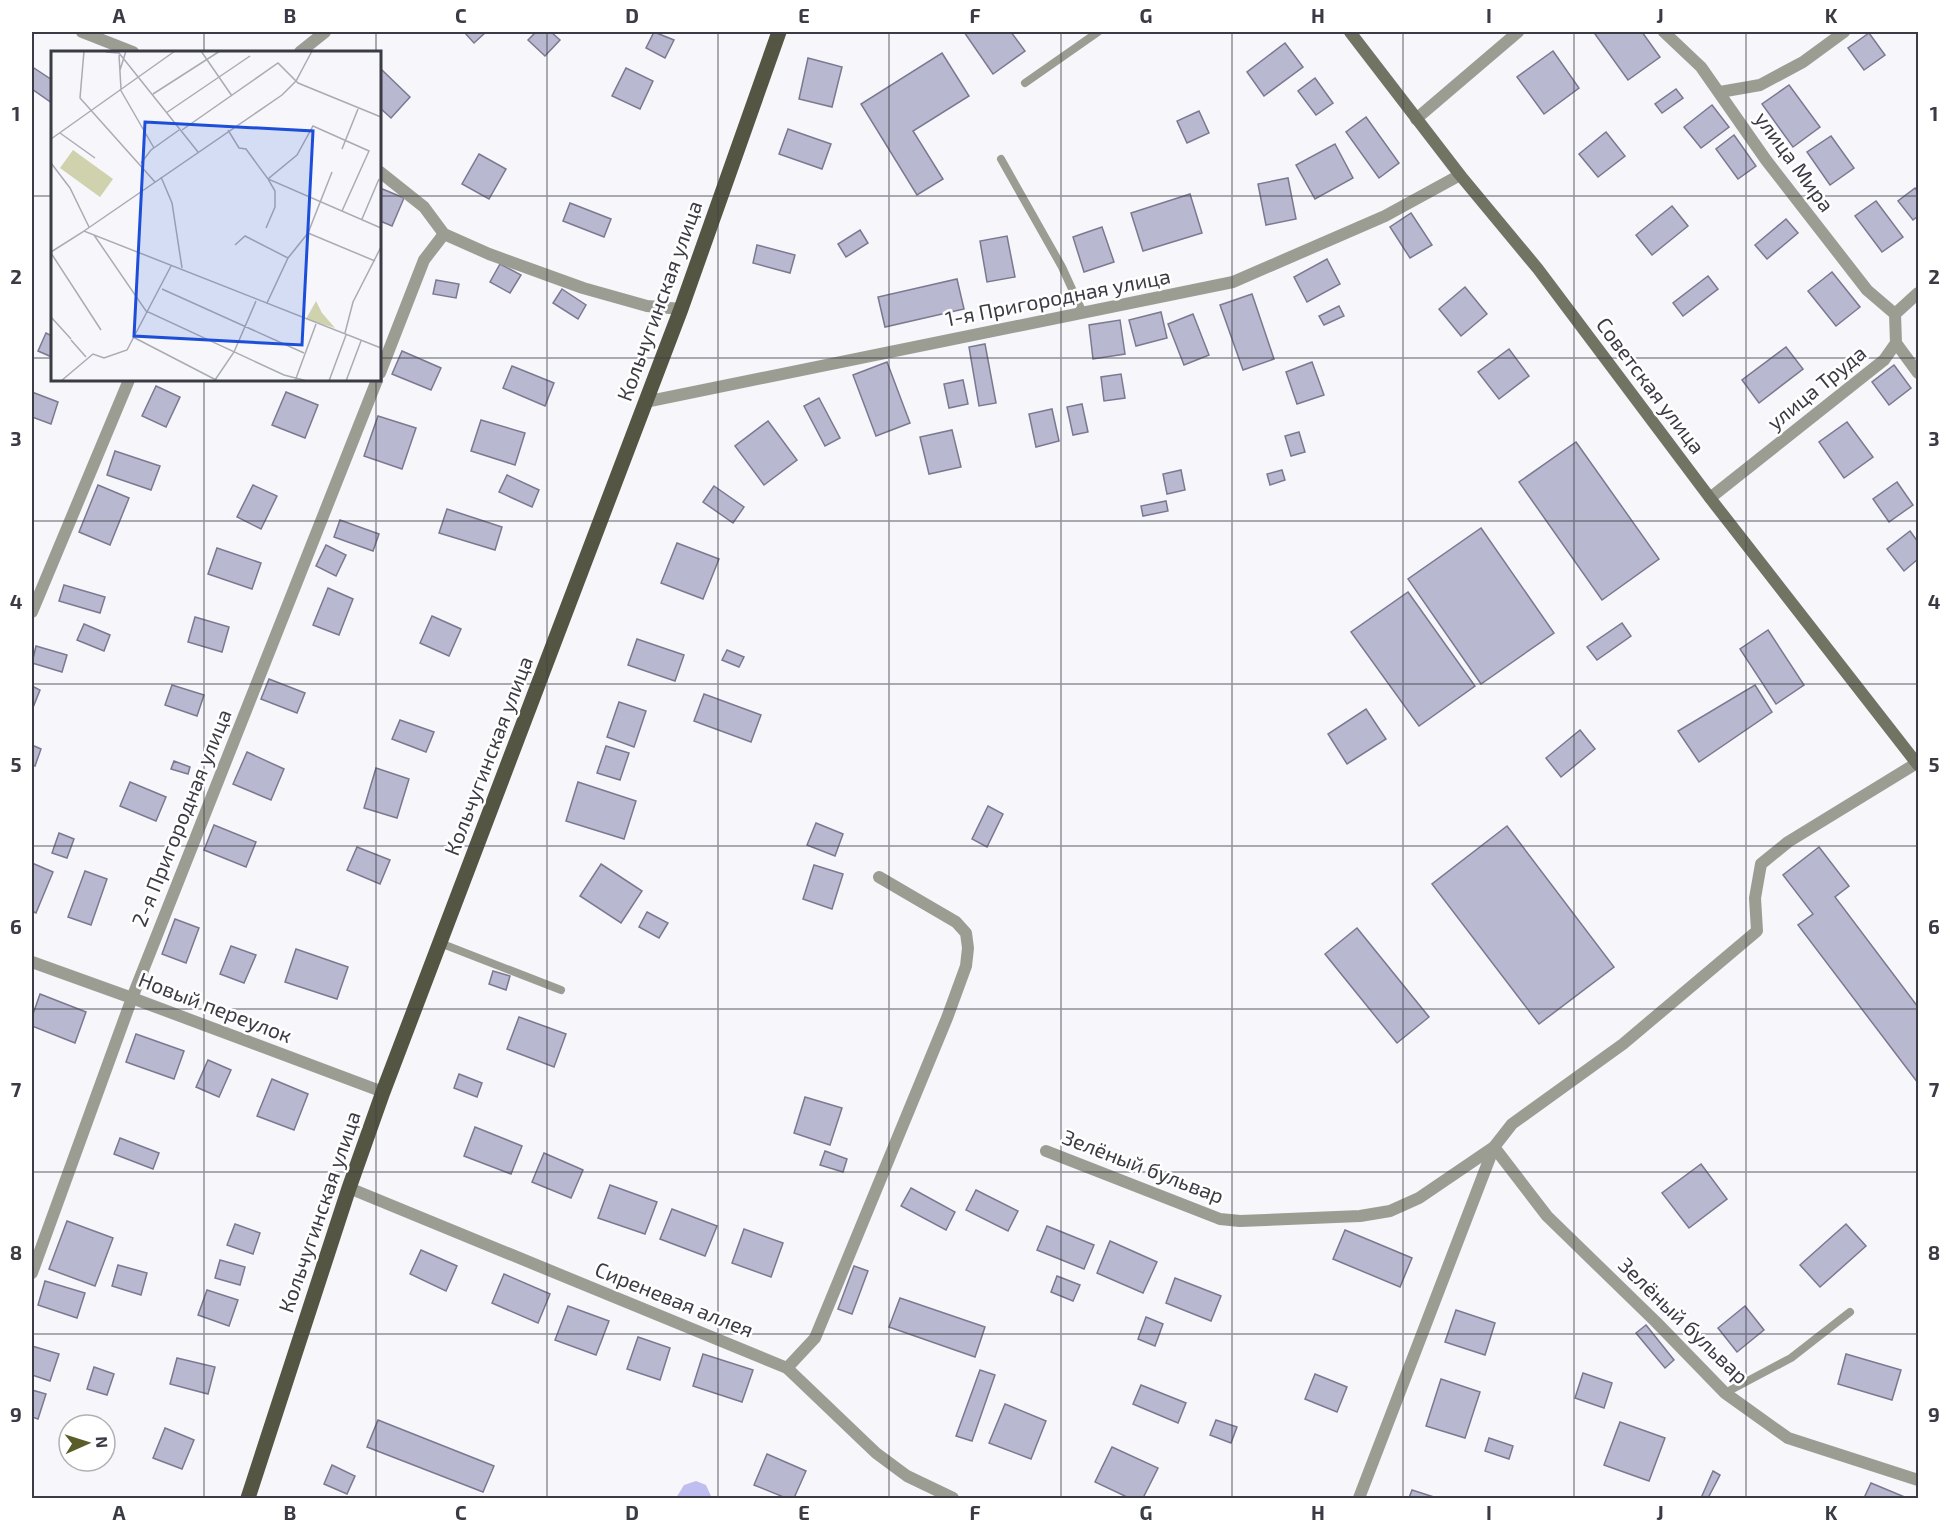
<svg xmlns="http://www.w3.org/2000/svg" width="1950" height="1530" font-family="'Exo 2',sans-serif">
  <rect width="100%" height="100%" fill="#f6f6fb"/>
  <!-- water -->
  <polygon fill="#c0bef1" points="696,1481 706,1485 711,1496 709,1498 676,1498 684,1485"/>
  <!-- building -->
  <g fill="#b9b8d1" stroke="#7a7990" stroke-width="1.5">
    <polygon points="464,32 486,32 474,43"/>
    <polygon points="536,32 551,32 560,40 545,56 528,40"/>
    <polygon points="654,32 674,40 665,58 646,48"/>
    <polygon points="964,32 1011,32 1025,51 993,74"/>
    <polygon points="1599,32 1642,32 1660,57 1628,80 1595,34"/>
    <polygon points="1869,33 1885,55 1864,70 1848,48"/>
    <polygon points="1285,43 1303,67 1264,96 1247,72"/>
    <polygon points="1553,51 1579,88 1544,114 1517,77"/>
    <polygon points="942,53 969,96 913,131 943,179 917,195 861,104"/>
    <polygon points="808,58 842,67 832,107 799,99"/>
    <polygon points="34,68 52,80 52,103 32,89 32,72"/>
    <polygon points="626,68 653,81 640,109 612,96"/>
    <polygon points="382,70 410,97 391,118 380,108 380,72"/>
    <polygon points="1315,78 1333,103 1316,115 1298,91"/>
    <polygon points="1789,85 1820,127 1793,147 1762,104"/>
    <polygon points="1676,89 1683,98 1662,113 1655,104"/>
    <polygon points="1712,105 1729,127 1701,148 1684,127"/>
    <polygon points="1199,111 1209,133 1187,143 1177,121"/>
    <polygon points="1366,117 1399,163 1379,178 1346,132"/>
    <polygon points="788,129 831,144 822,169 779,154"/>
    <polygon points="1606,132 1625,156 1598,177 1579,154"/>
    <polygon points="1734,135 1756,166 1738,179 1716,149"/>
    <polygon points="1831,136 1854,168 1830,185 1807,152"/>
    <polygon points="1335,144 1353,178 1315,199 1296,165"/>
    <polygon points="479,154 506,169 489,199 462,184"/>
    <polygon points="1288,178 1296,219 1266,225 1258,184"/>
    <polygon points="380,188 404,198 392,226 380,221"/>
    <polygon points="1915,188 1918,192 1918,216 1913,220 1898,201"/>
    <polygon points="1190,194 1202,233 1143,251 1131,213"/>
    <polygon points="1876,201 1903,237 1882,252 1855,216"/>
    <polygon points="570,203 611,219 604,237 563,221"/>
    <polygon points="1672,206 1688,226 1652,255 1636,235"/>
    <polygon points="1411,213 1432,245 1410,258 1390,227"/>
    <polygon points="1786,219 1798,233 1767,259 1755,245"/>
    <polygon points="1102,227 1114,262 1084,272 1073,237"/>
    <polygon points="860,230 868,243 846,257 838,244"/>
    <polygon points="1007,236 1015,277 987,282 980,241"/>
    <polygon points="757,245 795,255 790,273 753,263"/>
    <polygon points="1327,259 1340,284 1307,302 1294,277"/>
    <polygon points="500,264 521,275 510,293 490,282"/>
    <polygon points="1832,272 1860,307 1836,326 1808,291"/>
    <polygon points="1708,276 1718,289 1683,316 1673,303"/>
    <polygon points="957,279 964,309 885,327 878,297"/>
    <polygon points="436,280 459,284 456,298 433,294"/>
    <polygon points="1465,287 1487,314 1461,336 1439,309"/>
    <polygon points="562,289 586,305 578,319 553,303"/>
    <polygon points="1252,294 1274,359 1243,370 1220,305"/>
    <polygon points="1339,306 1344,316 1324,325 1319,316"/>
    <polygon points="1161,312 1167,338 1136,346 1129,320"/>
    <polygon points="1193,314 1209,355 1184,365 1168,324"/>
    <polygon points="1120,320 1125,354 1093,359 1089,325"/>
    <polygon points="46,333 52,336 52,357 38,351"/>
    <polygon points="985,344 996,403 979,406 969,347"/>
    <polygon points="1786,347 1803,369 1759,403 1742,380"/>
    <polygon points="1509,349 1529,376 1499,399 1478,372"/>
    <polygon points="402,351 441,368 431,390 392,374"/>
    <polygon points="887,362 910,423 876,436 853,375"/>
    <polygon points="1312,362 1324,395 1297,404 1286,372"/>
    <polygon points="1894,365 1911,388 1889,405 1872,382"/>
    <polygon points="512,366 554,383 545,406 503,388"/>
    <polygon points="1121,374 1125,398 1104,401 1101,377"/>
    <polygon points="963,380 968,404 949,408 944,384"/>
    <polygon points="156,386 180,397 166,427 142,416"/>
    <polygon points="32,392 58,402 51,424 32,417"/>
    <polygon points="286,392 318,405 305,438 272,425"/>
    <polygon points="819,398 840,438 825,446 804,406"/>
    <polygon points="1082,404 1088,432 1073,435 1067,407"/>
    <polygon points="1052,409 1059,441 1036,447 1029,414"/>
    <polygon points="378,416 416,428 402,469 364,456"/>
    <polygon points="481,420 525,433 515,465 471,451"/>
    <polygon points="768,421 797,460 764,485 735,446"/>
    <polygon points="1847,422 1873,457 1844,478 1819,442"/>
    <polygon points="952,430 961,467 929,474 920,437"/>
    <polygon points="1299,432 1305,452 1291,456 1285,436"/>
    <polygon points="1576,442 1659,559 1602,600 1519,482"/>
    <polygon points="115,451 160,466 151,490 107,475"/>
    <polygon points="1181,470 1185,490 1167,494 1163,474"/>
    <polygon points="1282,470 1285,480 1270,485 1267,474"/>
    <polygon points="507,475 539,490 532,507 499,492"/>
    <polygon points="1897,482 1913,505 1889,522 1873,499"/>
    <polygon points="98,485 129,498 110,545 79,532"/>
    <polygon points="253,485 277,496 261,529 237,517"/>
    <polygon points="714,486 744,507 733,523 703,502"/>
    <polygon points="1166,501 1168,511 1143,516 1141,506"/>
    <polygon points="447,509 502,527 495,550 439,533"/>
    <polygon points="340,520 379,534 373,551 334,537"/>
    <polygon points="1481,528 1554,633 1481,684 1408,579"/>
    <polygon points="1910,531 1918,542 1918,559 1904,571 1887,549"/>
    <polygon points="677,543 719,559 703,599 661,583"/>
    <polygon points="326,545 346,555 336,576 316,566"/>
    <polygon points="217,548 261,563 252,589 208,574"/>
    <polygon points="64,585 105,597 100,613 59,601"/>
    <polygon points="328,588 353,599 339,635 313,625"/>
    <polygon points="1408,592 1475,686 1419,726 1351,632"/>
    <polygon points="432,616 461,629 449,656 420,643"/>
    <polygon points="195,617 229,627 222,652 188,642"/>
    <polygon points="1622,623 1631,636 1597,660 1587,647"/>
    <polygon points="84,624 110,635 104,651 77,640"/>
    <polygon points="1768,630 1804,685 1776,704 1740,649"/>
    <polygon points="637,639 684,655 675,681 628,665"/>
    <polygon points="36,646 67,655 62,672 32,663"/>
    <polygon points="727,650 744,657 739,667 722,660"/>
    <polygon points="269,679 305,693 297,713 261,699"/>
    <polygon points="172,685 204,695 197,716 165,705"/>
    <polygon points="1755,685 1772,712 1699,762 1678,731"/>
    <polygon points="32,686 40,690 32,710"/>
    <polygon points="704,694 761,715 751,742 694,721"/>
    <polygon points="619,702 646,711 634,747 607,737"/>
    <polygon points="1366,709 1386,739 1347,764 1328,734"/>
    <polygon points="400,720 434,732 426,752 392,739"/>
    <polygon points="1580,730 1595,749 1561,777 1546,758"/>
    <polygon points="32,745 41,749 35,766 32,765"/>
    <polygon points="606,746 629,753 620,780 597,773"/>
    <polygon points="247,752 284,769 271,800 233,784"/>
    <polygon points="174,761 190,767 188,774 171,769"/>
    <polygon points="376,768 409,779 397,818 364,808"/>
    <polygon points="130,782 166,797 156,821 120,806"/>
    <polygon points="578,782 636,801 624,839 566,821"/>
    <polygon points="988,806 1003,814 987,847 972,839"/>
    <polygon points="816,823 843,834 835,856 807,845"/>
    <polygon points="214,825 256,842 246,867 204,850"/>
    <polygon points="1507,826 1614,967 1539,1024 1432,884"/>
    <polygon points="59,833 74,839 67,858 52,853"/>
    <polygon points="357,847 390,860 380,884 347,870"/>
    <polygon points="1819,847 1849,886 1835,897 1918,1007 1918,1083 1798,925 1813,914 1783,875"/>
    <polygon points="32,863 53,872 36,913 32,911"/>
    <polygon points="601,864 642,891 621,923 580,896"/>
    <polygon points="814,865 843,874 832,909 803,899"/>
    <polygon points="85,871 107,879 91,925 68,917"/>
    <polygon points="647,912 668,923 659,938 639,927"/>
    <polygon points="175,919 199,928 186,963 162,954"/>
    <polygon points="1357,928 1429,1017 1397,1043 1325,954"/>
    <polygon points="231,946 256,955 244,983 220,974"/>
    <polygon points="296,949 348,967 337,999 285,982"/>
    <polygon points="493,971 510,976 506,990 489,984"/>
    <polygon points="40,994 86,1012 75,1043 32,1026 32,1017"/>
    <polygon points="519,1017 566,1034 554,1067 507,1049"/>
    <polygon points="136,1034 184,1051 174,1079 126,1062"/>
    <polygon points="208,1060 231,1070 219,1097 196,1087"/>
    <polygon points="459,1074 482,1083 477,1097 454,1088"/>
    <polygon points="272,1079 308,1094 294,1130 257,1116"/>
    <polygon points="805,1097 842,1108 830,1145 794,1133"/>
    <polygon points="475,1127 522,1146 511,1174 464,1156"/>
    <polygon points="120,1138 159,1153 153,1169 114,1154"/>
    <polygon points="825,1151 847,1159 843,1172 820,1165"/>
    <polygon points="544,1153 583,1170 571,1198 532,1182"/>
    <polygon points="1701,1164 1727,1199 1689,1228 1662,1193"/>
    <polygon points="610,1185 657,1202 645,1234 598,1218"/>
    <polygon points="911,1188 955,1212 946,1230 901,1206"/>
    <polygon points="976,1190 1018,1211 1008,1231 966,1210"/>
    <polygon points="672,1209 717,1226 705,1256 660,1239"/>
    <polygon points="67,1221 113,1238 95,1286 49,1269"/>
    <polygon points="235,1224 260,1233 253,1254 227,1245"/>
    <polygon points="1846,1224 1866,1246 1820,1287 1800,1265"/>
    <polygon points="1047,1226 1094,1245 1084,1269 1037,1250"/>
    <polygon points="744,1229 783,1243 771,1277 732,1263"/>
    <polygon points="1345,1230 1412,1258 1400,1287 1333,1259"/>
    <polygon points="1110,1241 1157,1262 1143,1293 1097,1273"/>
    <polygon points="421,1250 457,1266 446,1291 410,1274"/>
    <polygon points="220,1260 245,1267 240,1285 215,1278"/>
    <polygon points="118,1265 147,1273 141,1295 112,1286"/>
    <polygon points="854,1266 868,1271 852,1314 838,1309"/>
    <polygon points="504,1274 550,1294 538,1323 492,1303"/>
    <polygon points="1057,1276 1080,1285 1073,1301 1051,1292"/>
    <polygon points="1175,1278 1221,1296 1211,1321 1166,1303"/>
    <polygon points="45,1281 85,1293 77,1318 38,1305"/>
    <polygon points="207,1290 238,1300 229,1326 198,1315"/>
    <polygon points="900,1298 985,1327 975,1357 889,1327"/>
    <polygon points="568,1306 609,1321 596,1355 555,1340"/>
    <polygon points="1745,1306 1764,1330 1737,1352 1718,1328"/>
    <polygon points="1456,1310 1495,1323 1485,1355 1445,1342"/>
    <polygon points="1146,1317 1163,1324 1155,1346 1138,1339"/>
    <polygon points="1646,1325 1674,1360 1665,1368 1636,1333"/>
    <polygon points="638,1337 670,1348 660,1380 627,1369"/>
    <polygon points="32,1346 59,1354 50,1381 32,1375"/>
    <polygon points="703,1354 753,1370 742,1402 693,1386"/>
    <polygon points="1846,1354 1901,1370 1892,1400 1838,1384"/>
    <polygon points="177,1358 215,1367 208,1394 170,1384"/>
    <polygon points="94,1367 114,1374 107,1395 87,1389"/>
    <polygon points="980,1370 995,1375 972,1441 956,1436"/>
    <polygon points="1583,1373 1612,1383 1604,1408 1575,1398"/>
    <polygon points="1315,1374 1347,1387 1337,1412 1305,1399"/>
    <polygon points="1441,1379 1480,1392 1465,1438 1426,1426"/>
    <polygon points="1141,1385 1186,1403 1178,1423 1133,1404"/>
    <polygon points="32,1390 46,1394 38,1419 32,1417"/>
    <polygon points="1005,1404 1046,1421 1031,1459 989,1443"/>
    <polygon points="378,1420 494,1466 483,1492 367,1447"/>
    <polygon points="1216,1420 1237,1427 1231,1443 1210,1435"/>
    <polygon points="1620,1422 1665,1438 1649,1481 1604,1465"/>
    <polygon points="165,1428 194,1440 182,1469 153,1458"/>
    <polygon points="1489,1438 1513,1446 1509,1459 1485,1451"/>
    <polygon points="1112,1447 1158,1468 1143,1498 1129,1498 1095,1482"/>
    <polygon points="767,1454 806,1471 794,1498 786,1498 754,1485"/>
    <polygon points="332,1465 355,1476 347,1494 324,1484"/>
    <polygon points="1713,1471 1720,1475 1708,1498 1701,1498"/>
    <polygon points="1871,1483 1907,1498 1864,1498"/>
    <polygon points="1412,1490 1437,1498 1409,1498"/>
  </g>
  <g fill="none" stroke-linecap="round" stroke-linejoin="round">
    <!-- lane -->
    <g stroke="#9c9d92" stroke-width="8">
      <polyline points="1025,83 1098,32"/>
      <polyline points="1001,159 1062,267 1083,313"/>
      <polyline points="440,943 561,990"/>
      <polyline points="1725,1393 1791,1358 1850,1312"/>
    </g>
    <!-- street -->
    <g stroke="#9c9d92" stroke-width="12">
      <polyline points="82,32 133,52"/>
      <polyline points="1664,32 1701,67 1766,160 1867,290 1895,314"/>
      <polyline points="300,52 325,32"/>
      <polyline points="1720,92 1760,85 1803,62 1844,32"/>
      <polyline points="1416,119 1518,32"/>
      <polyline points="380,172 424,207 444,234 489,254 583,288 647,306 681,309"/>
      <polyline points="1896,343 1918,373"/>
      <polyline points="380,373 424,260 444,234"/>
      <polyline points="645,402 1233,282 1385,216 1460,175"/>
      <polyline points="1710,498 1884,360 1896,343 1895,314 1918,293"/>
      <polyline points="32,612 129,380"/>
      <polyline points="32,962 132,998 383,1092"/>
      <polyline points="1046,1151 1220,1219 1240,1221 1360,1216 1390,1211 1419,1198 1494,1147 1547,1216 1656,1322 1725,1393 1788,1438 1918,1480"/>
      <polyline points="349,1188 787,1368 876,1453 907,1476 953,1498"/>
      <polyline points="32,1273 132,998 377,380"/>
      <polyline points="787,1368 815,1338 947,1018 966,966 968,948 966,933 956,922 879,877"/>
      <polyline points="1359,1498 1494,1147 1512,1124 1623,1044 1757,931 1755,898 1761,864 1788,842 1917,763"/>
    </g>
    <!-- secondary -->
    <polyline stroke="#717363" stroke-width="12" points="1350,32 1460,175 1538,269 1710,498 1918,765"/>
    <!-- primary -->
    <polyline stroke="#545542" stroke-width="15" points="248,1498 349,1188 383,1092 681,309 779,32"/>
  </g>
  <!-- grid -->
  <path fill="none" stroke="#3b3b45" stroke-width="1.5" stroke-opacity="0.55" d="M 204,32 L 204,52M 376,32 L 376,52M 547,32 L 547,1498M 718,32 L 718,1498M 889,32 L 889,1498M 1061,32 L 1061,1498M 1232,32 L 1232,1498M 1403,32 L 1403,1498M 1574,32 L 1574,1498M 1746,32 L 1746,1498M 32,196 L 52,196M 380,196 L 1918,196M 32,358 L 52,358M 380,358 L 1918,358M 204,380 L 204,1498M 376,380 L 376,1498M 32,521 L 1918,521M 32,684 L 1918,684M 32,846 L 1918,846M 32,1009 L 1918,1009M 32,1172 L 1918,1172M 32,1334 L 1918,1334"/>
  <g text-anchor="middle" stroke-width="5" stroke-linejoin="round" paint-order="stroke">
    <!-- street labels -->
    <g font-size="21" fill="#3b3b45" stroke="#fff">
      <text transform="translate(1794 162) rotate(54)" y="7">улица Мира</text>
      <text transform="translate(1058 298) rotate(-11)" y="7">1-я Пригородная улица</text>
      <text transform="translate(660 301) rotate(-70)" y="7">Кольчугинская улица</text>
      <text transform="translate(1650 386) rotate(53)" y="7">Советская улица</text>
      <text transform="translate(1817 388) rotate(-39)" y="7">улица Труда</text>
      <text transform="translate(489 756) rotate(-69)" y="7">Кольчугинская улица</text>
      <text transform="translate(182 818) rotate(-68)" y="7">2-я Пригородная улица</text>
      <text transform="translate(215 1008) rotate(21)" y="7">Новый переулок</text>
      <text transform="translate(1143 1167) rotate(21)" y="7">Зелёный бульвар</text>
      <text transform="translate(320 1212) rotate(-71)" y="7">Кольчугинская улица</text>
      <text transform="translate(674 1300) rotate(22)" y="7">Сиреневая аллея</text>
      <text transform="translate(1683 1321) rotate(44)" y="7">Зелёный бульвар</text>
    </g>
  </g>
  <!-- overview -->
  <g transform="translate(51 51)">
    <rect width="330" height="330" fill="#f6f6fb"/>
    <path d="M 22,99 L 62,128 L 49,146 L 9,117 ZM 265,250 L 271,262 L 284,277 L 255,268 Z" fill="#cfd2ad"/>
    <path fill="none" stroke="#ababb2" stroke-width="1.5" d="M 33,0 L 29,47 L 104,131M 150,0 L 181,45M 271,0 L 291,0M 55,1 L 68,2 L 147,101M 68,4 L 70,38M 69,19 L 75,0M 69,38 L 103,97M 102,43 L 169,0M 115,62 L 199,5M 131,79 L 227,12 L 247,32 L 330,66M 177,79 L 188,97 L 195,98 L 217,128 L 330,177M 9,82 L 44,107M 0,88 L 124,0M 291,98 L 307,58M 0,112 L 19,137 L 38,176M 90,112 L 100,99 L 128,79M 110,126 L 121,152 L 131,217M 311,168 L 328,128M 215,177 L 224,156 L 224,140 L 217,128 L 246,104 L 262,75 L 318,100 L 291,160M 33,180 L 231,44 L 245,30 L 261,0M 257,182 L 324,210M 43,184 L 95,260 L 233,324 L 256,330M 184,194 L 194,185 L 237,207M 0,201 L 33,180 L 330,297M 0,202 L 50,279M 111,238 L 253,302M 216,252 L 237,207 L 257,182 L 281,121M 0,266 L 20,288M 294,282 L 302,251 L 330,196M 82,286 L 167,330M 20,289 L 35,306M 164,329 L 183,301 L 205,250M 10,330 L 42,303 L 53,307 L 76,299 L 120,215M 244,330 L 265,273M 278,330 L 295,284M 295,330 L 310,290"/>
    <path fill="#1d4ed8" fill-opacity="0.15" stroke="#1d4ed8" stroke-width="3" d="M 94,71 L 262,80 L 251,294 L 83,285 Z"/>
    <rect width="330" height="330" fill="none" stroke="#3b3b45" stroke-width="3"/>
  </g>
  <!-- border -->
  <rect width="1950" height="1530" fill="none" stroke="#ffffff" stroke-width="66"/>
  <!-- north arrow -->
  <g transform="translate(87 1443) rotate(87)"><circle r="28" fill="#ffffff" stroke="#b1b1b5" stroke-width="1.5"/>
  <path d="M0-4.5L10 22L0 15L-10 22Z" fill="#5a5c29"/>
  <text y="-9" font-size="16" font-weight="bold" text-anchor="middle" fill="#3b3b45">N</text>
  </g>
  <rect x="33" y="33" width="1884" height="1464" fill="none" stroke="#3b3b45" stroke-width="2"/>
  <g font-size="20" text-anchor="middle" font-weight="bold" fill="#3b3b45">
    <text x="119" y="23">A</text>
    <text x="290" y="23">B</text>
    <text x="461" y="23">C</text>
    <text x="632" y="23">D</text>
    <text x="804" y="23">E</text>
    <text x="975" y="23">F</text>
    <text x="1146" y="23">G</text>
    <text x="1318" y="23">H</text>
    <text x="1489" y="23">I</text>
    <text x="1660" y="23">J</text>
    <text x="1831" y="23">K</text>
    <text x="16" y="121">1</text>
    <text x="1934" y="121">1</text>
    <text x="16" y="284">2</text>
    <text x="1934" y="284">2</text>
    <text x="16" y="446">3</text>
    <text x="1934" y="446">3</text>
    <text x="16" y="609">4</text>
    <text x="1934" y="609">4</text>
    <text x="16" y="772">5</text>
    <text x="1934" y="772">5</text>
    <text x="16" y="934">6</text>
    <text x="1934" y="934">6</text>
    <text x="16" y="1097">7</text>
    <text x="1934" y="1097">7</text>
    <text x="16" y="1260">8</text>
    <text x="1934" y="1260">8</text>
    <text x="16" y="1422">9</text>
    <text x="1934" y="1422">9</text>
    <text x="119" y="1520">A</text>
    <text x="290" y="1520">B</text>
    <text x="461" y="1520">C</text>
    <text x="632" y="1520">D</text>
    <text x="804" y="1520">E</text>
    <text x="975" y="1520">F</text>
    <text x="1146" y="1520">G</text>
    <text x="1318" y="1520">H</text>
    <text x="1489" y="1520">I</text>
    <text x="1660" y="1520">J</text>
    <text x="1831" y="1520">K</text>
  </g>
</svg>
